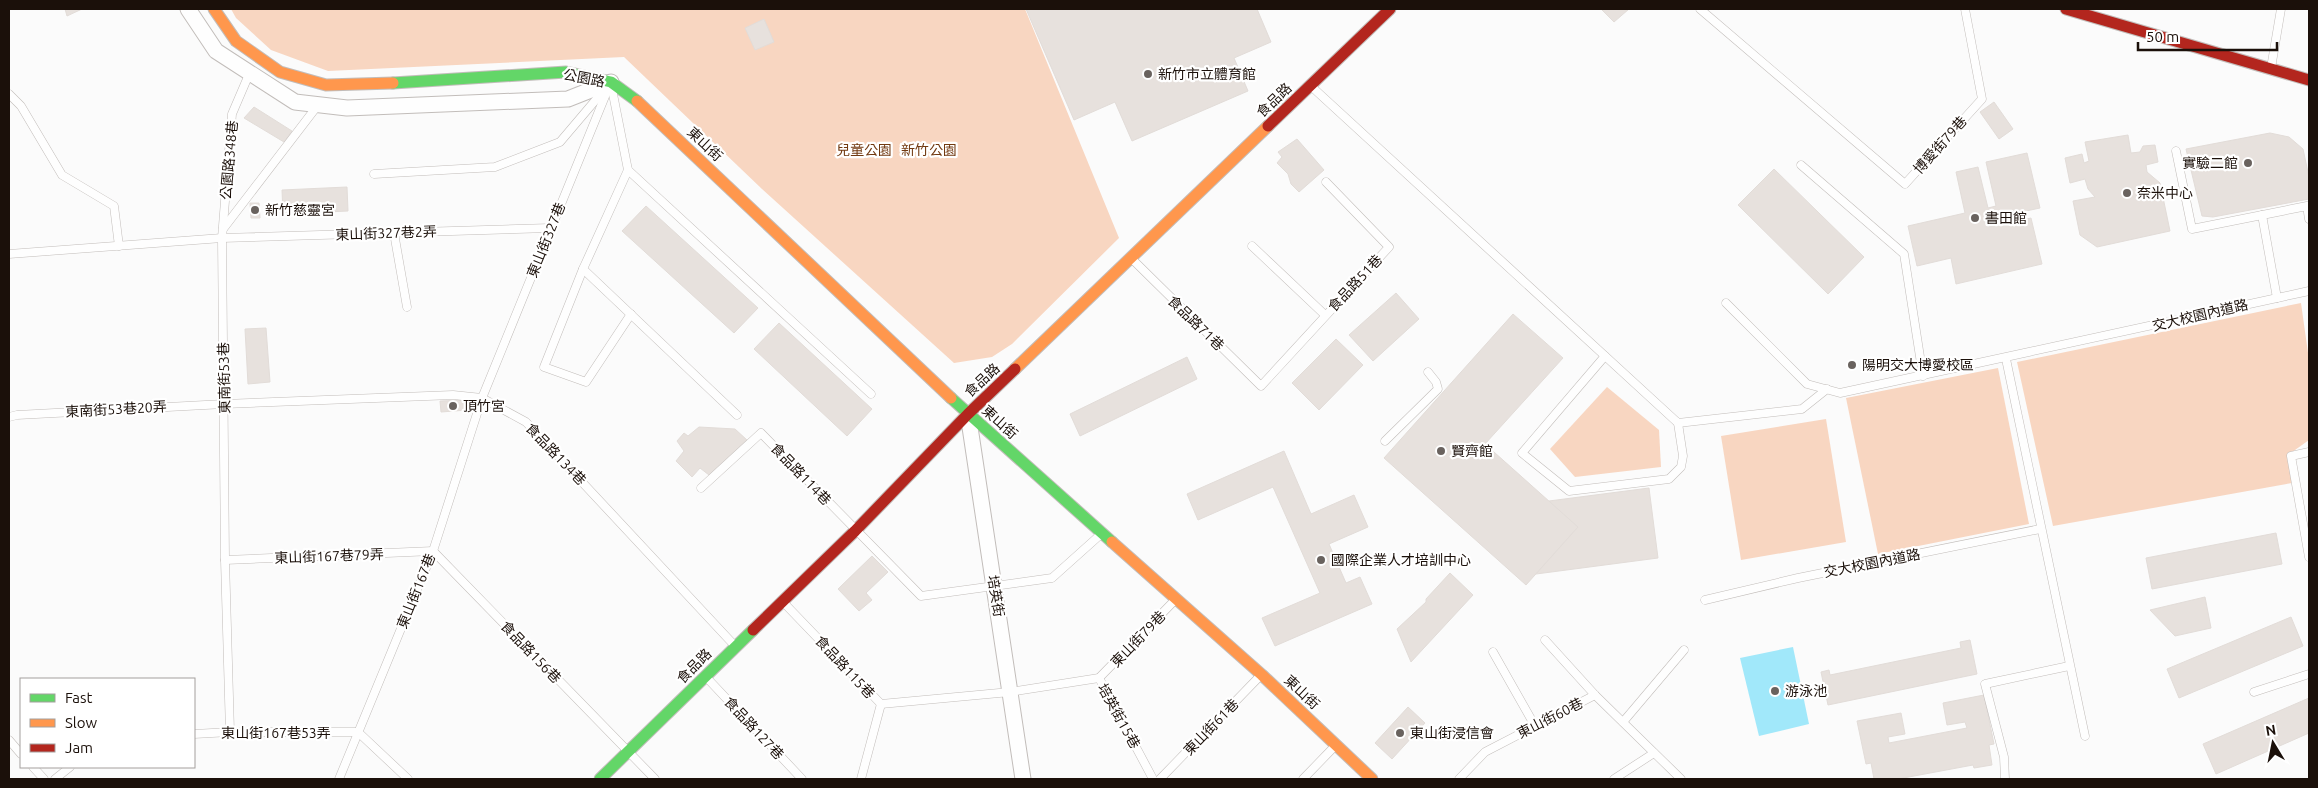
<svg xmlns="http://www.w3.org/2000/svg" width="2318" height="788" font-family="Ubuntu,'Noto Sans TC',sans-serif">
  <rect width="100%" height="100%" fill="#fbfbfb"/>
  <!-- green -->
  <g fill="#f8d6c1">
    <polygon points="231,9 1025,9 1119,238 1012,344 992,357 954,363 762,189 624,57 328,71 271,50 236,18"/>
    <polygon points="2301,303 2309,360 2309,440 2288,455 2292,483 2053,526 2017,362"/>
    <polygon points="1998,368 2029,524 1878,554 1846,398"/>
    <polygon points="1607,387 1659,430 1661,467 1575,477 1550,449"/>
    <polygon points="1826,419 1846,542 1741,560 1721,436"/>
  </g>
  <!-- water -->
  <polygon fill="#a1e8fa" points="1793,647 1809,724 1759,736 1740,658"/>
  <!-- building -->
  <g fill="#e7e1dd" stroke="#e2dcd8">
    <polygon points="65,9 82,9 67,16"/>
    <polygon points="1026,9 1257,9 1271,42 1234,58 1248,91 1132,141 1115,102 1074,120"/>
    <polygon points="1601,9 1629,9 1614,22"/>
    <polygon points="764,19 774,42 755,50 745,28"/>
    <polygon points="1994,102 2013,129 1999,139 1980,112"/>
    <polygon points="254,107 292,131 284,142 244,118"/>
    <polygon points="2270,133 2289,137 2303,149 2309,177 2309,199 2213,217 2202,216 2186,149"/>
    <polygon points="2128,135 2131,153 2140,152 2143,146 2155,145 2158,162 2146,165 2147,172 2160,183 2170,231 2097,247 2080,235 2073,201 2095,197 2088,189 2085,179 2070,183 2065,158 2082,154 2084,163 2089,161 2085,142"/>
    <polygon points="1297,139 1324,170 1299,192 1291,184 1288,174 1277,163 1282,157 1278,152"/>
    <polygon points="2027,153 2040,208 2003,216 2005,224 2031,218 2042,264 1956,284 1951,258 1917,266 1908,226 1965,213 1956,172 1978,167 1988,208 1996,206 1986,162"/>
    <polygon points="1774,169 1864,257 1828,294 1738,205"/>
    <polygon points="347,187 348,211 283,214 282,190"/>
    <polygon points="250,203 259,203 260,218 251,218"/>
    <polygon points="646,206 758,308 734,333 622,231"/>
    <polygon points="1396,293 1419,319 1373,361 1349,335"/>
    <polygon points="1513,314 1563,358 1485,444 1578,527 1526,585 1384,458"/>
    <polygon points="779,323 872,409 847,436 754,349"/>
    <polygon points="266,328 270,382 248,384 245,329"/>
    <polygon points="1336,339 1363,365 1319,410 1292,383"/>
    <polygon points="1187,357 1197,379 1080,436 1070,414"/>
    <polygon points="466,400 467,410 441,412 440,401"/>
    <polygon points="699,427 735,429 747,440 709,475 700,468 692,477 676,461 684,451 677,441 684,433 688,436"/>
    <polygon points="1284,451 1311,514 1354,495 1368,527 1329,544 1346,583 1360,577 1372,604 1275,646 1262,618 1320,593 1273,487 1198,520 1187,494"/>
    <polygon points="1649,488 1658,558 1536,574 1578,527 1549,501"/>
    <polygon points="2276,533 2282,564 2152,589 2146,558"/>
    <polygon points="872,556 888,572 866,593 872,600 859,611 838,589"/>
    <polygon points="1450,573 1473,595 1411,662 1397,629 1426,602 1426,599"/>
    <polygon points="2205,597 2211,628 2175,636 2150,610"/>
    <polygon points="2291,617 2303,646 2179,698 2167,669"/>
    <polygon points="1970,640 1977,674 1828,705 1821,672 1829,670 1830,675 1961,648 1960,642"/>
    <polygon points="1984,695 1994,744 1989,745 1992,765 1974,768 1973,765 1898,779 1874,779 1871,763 1866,764 1857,721 1901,713 1905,734 1888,737 1889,743 1967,728 1965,722 1947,725 1943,703"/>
    <polygon points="2309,698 2309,733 2216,774 2203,744"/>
    <polygon points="1408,707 1425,723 1392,759 1375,743"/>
  </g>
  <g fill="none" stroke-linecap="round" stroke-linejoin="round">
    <defs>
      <g id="lane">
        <polyline points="1700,9 1905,184 1982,99 1965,9"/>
        <polyline points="2271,68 2281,9"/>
        <polyline points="1312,87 1678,423 1802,409 1827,389"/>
        <polyline points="612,89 628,170 583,269 737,415"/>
        <polyline points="9,94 21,106 62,175 114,206 119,246"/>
        <polyline points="2176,151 2192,229 2307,206 2309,219"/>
        <polyline points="1801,165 1904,254 1923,376"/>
        <polyline points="628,170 871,394"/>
        <polyline points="374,174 495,167 560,142 605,89"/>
        <polyline points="2262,215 2277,298"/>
        <polyline points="223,229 318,105"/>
        <polyline points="394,233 407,307"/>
        <polyline points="1252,246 1325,315"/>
        <polyline points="9,254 222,238 550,228"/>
        <polyline points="1132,259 1261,386 1389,247 1326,182"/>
        <polyline points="583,269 544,367 586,382 631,314"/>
        <polyline points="1726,303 1807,384 1840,393 2309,291"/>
        <polyline points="1605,356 1522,453 1569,491 1669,479 1681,467 1683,456 1678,423"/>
        <polyline points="2006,359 2085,736"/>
        <polyline points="9,417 17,415 224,404 453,395 482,398 526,422 735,646"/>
        <polyline points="1385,441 1438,389 1436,382 1428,372"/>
        <polyline points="2309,452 2291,456 2309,557"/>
        <polyline points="701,488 761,433 921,596 1052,578 1100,535"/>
        <polyline points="225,560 433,551 655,779"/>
        <polyline points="1705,600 1798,578 2040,529"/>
        <polyline points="784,603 881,704 1010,692 1099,678 1153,779"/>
        <polyline points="1545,640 1595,695 1681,779"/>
        <polyline points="1493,652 1535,726"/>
        <polyline points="707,678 802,779"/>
        <polyline points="1099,678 1176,599"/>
        <polyline points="2254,692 2309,674"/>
        <polyline points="1623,722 1684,650"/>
        <polyline points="230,732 225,560 222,238 232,114 250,72"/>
        <polyline points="194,734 230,732 358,732 408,779"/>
        <polyline points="9,740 21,754"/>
        <polyline points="33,767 44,779"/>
        <polyline points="55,779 70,767"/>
        <polyline points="339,779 433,551 482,398 610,84"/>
        <polyline points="861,779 881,704"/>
        <polyline points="1160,779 1261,675"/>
        <polyline points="1303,779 1335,746"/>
        <polyline points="1459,779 1485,752 1595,695"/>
        <polyline points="1614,779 1654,753"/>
        <polyline points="2005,779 2004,757 1985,684 2069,666"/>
      </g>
      <g id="street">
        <polyline points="188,9 216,51 295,102 347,108 568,99 611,82"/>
        <polyline points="968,414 1023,779"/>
      </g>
      <g id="fast">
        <polyline points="393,83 566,72 611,82 637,101"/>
        <polyline points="951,398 1112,542"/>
        <polyline points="600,779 753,630"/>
      </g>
      <g id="slow">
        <polyline points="214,9 236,41 280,72 326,85 393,83"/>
        <polyline points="637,101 951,398"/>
        <polyline points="1015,369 1268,126"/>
        <polyline points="1112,542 1262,675 1372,779"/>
      </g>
      <g id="jam">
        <polyline points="2066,9 2309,80"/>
        <polyline points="1268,126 1390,9"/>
        <polyline points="753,630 855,531 968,414 1015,369"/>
      </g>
    </defs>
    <!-- lane casing -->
    <use href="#lane" stroke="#c2bdba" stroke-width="9"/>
    <!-- street casing -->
    <use href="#street" stroke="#c2bdba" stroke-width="17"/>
    <!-- fast casing -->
    <use href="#fast" stroke="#c2bdba" stroke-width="13"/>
    <!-- slow casing -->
    <use href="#slow" stroke="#c2bdba" stroke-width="13"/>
    <!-- jam casing -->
    <use href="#jam" stroke="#c2bdba" stroke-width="13"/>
    <!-- lane -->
    <use href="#lane" stroke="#fefefe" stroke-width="8"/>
    <!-- street -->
    <use href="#street" stroke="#fefefe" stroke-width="15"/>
    <!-- fast -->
    <use href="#fast" stroke="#63d668" stroke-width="11"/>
    <!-- slow -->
    <use href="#slow" stroke="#ff974d" stroke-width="11"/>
    <!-- jam -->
    <use href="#jam" stroke="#b3261e" stroke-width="11"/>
  </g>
  <!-- markers -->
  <g fill="#69625e" stroke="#fff" stroke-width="2">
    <circle cx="1148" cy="74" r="5"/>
    <circle cx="2248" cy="163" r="5"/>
    <circle cx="2127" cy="193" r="5"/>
    <circle cx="255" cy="210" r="5"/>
    <circle cx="1975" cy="218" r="5"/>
    <circle cx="1852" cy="365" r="5"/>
    <circle cx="453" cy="406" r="5"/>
    <circle cx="1441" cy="451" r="5"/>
    <circle cx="1321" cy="560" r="5"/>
    <circle cx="1775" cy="691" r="5"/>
    <circle cx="1400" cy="733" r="5"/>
  </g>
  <g text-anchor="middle" stroke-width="4.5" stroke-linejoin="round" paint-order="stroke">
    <!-- poi labels -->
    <g font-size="14" fill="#1b100a" stroke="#fff" text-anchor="start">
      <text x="1158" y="79">新竹市立體育館</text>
      <text x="2238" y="168" text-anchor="end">實驗二館</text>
      <text x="2137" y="198">奈米中心</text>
      <text x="265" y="215">新竹慈靈宮</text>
      <text x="1985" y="223">書田館</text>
      <text x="1862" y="370">陽明交大博愛校區</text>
      <text x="463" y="411">頂竹宮</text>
      <text x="1451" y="456">賢齊館</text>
      <text x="1331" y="565">國際企業人才培訓中心</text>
      <text x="1785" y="696">游泳池</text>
      <text x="1410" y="738">東山街浸信會</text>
    </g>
    <!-- street labels -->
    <g font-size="14" fill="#1b100a" stroke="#fff">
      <text transform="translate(584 78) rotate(11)" y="5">公園路</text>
      <text transform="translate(1274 100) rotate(-44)" y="5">食品路</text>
      <text transform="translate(705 144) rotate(43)" y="5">東山街</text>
      <text transform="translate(1940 145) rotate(-48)" y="5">博愛街79巷</text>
      <text transform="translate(229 160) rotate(-85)" y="5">公園路348巷</text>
      <text transform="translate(386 233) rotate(-2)" y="5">東山街327巷2弄</text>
      <text transform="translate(546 240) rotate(-68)" y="5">東山街327巷</text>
      <text transform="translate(1355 283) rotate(-47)" y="5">食品路51巷</text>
      <text transform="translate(2200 315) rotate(-13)" y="5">交大校園內道路</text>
      <text transform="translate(1196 323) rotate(44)" y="5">食品路71巷</text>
      <text transform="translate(224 378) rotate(-91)" y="5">東南街53巷</text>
      <text transform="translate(982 380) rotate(-43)" y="5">食品路</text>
      <text transform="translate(116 409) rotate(-3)" y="5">東南街53巷20弄</text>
      <text transform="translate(1000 422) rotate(42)" y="5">東山街</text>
      <text transform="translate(556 454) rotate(46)" y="5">食品路134巷</text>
      <text transform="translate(801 474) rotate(46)" y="5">食品路114巷</text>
      <text transform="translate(329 556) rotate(-2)" y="5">東山街167巷79弄</text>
      <text transform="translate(1872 563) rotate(-11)" y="5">交大校園內道路</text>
      <text transform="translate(416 591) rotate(-68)" y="5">東山街167巷</text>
      <text transform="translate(996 596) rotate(81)" y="5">培英街</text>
      <text transform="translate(1138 639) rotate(-46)" y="5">東山街79巷</text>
      <text transform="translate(531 652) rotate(46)" y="5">食品路156巷</text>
      <text transform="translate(694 666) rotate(-45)" y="5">食品路</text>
      <text transform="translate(845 667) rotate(47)" y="5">食品路115巷</text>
      <text transform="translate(1302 692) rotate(43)" y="5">東山街</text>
      <text transform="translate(1119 716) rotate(61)" y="5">培英街15巷</text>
      <text transform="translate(1550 718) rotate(-27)" y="5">東山街60巷</text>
      <text transform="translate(1211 727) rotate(-46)" y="5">東山街61巷</text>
      <text transform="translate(754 728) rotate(47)" y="5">食品路127巷</text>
      <text x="276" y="738">東山街167巷53弄</text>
    </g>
    <!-- park labels -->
    <g font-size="14" fill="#713910" stroke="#fff">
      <text x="864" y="155">兒童公園</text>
      <text x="929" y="155">新竹公園</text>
    </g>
  </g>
  <!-- border -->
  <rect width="2318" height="788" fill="none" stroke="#1b100a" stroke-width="20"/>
  <!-- legend -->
  <rect x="20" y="678" width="175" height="90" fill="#ffffff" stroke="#a49f9d"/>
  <rect x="30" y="694" width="25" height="8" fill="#63d668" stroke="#a49f9d"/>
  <text x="65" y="703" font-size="15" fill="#1b100a">Fast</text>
  <rect x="30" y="719" width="25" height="8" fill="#ff974d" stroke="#a49f9d"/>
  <text x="65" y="728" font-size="15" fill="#1b100a">Slow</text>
  <rect x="30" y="744" width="25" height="8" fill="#b3261e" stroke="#a49f9d"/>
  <text x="65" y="753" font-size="15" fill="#1b100a">Jam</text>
  <!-- north arrow -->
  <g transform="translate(2273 743) rotate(350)" stroke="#ffffff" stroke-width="4" paint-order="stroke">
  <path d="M0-4L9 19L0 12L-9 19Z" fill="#1b100a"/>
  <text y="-8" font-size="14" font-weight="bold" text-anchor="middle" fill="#1b100a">N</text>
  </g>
  <!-- scale -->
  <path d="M2138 42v8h139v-8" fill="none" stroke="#1b100a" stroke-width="2.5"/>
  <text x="2146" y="42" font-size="15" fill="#1b100a" stroke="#ffffff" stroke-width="4" paint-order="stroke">50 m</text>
</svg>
